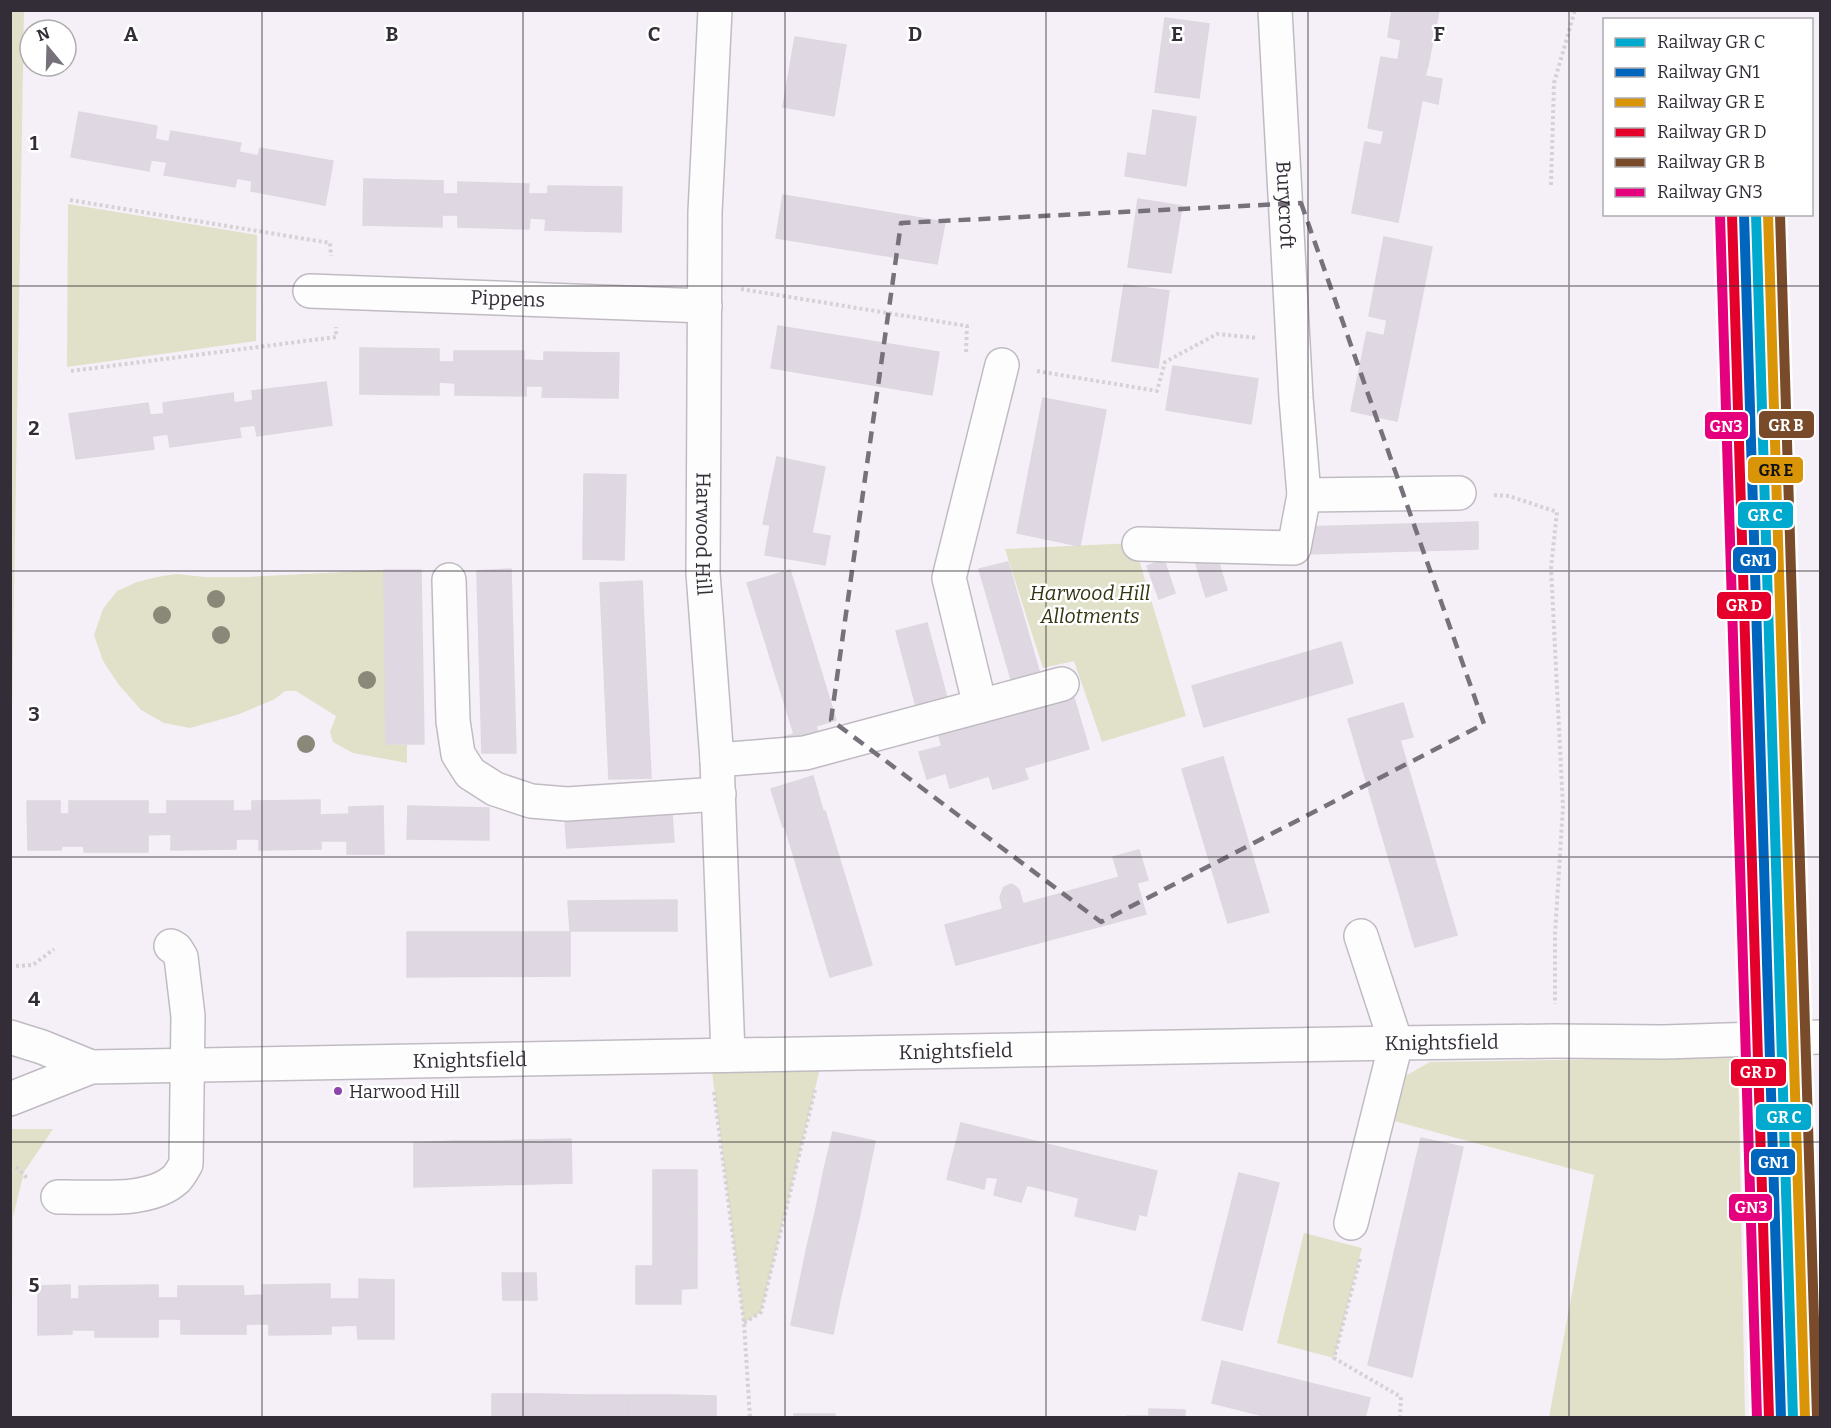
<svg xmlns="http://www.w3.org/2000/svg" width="1831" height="1428" font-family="Bitter,serif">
  <rect width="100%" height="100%" fill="#f5f0f8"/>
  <!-- green -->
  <g fill="#e0e1c8">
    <polygon points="24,10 11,771 10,11"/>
    <polygon points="68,204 257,235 256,341 67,367"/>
    <polygon points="1134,543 1186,716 1102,742 1074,661 1043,668 1005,549"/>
    <polygon points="384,570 386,744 407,745 407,763 353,753 333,742 330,732 336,716 296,691 285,691 275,699 237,715 190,728 164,723 141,710 119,685 103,661 94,635 103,609 117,591 137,582 157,577 176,574 205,577 246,577"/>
    <polygon points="824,1052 761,1312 744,1323 710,1056"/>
    <polygon points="1738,1057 1745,1417 1549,1417 1594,1175 1383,1118 1407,1075 1430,1062"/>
    <polygon points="11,1129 53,1129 24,1172 13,1217 11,1418"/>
    <polygon points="1304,1233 1362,1248 1334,1358 1277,1343"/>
  </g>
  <!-- building -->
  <g fill="#dfd8e3" stroke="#ddd8e0" stroke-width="1.5">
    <polygon points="1392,10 1439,10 1428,65 1398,60 1401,40 1388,37"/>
    <polygon points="1165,18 1209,24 1199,98 1155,92"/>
    <polygon points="795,37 846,45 834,116 783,107"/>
    <polygon points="1381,57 1428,65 1425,76 1442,79 1438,104 1422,100 1415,137 1368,128"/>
    <polygon points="1153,110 1196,117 1186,186 1125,176 1128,153 1146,156"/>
    <polygon points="79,112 157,126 155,139 169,142 171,131 241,143 239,152 258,156 260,148 333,161 325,205 251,191 252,181 237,178 235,187 164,175 167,162 151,160 149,171 71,157"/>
    <polygon points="1384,131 1415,137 1398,222 1352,213 1365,142 1381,145"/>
    <polygon points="364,179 443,181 443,194 458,194 458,182 529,184 528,194 548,194 548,186 622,187 621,232 545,230 546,219 530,218 529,229 458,227 458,215 442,215 442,227 363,225"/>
    <polygon points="783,195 945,222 937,264 776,238"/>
    <polygon points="1138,199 1182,206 1171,273 1128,267"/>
    <polygon points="1384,237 1432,247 1413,342 1384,336 1387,320 1369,316"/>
    <polygon points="1124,285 1169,291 1158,368 1112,361"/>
    <polygon points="778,326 939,352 932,395 771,368"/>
    <polygon points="1367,332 1413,342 1397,421 1351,411"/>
    <polygon points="360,348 439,349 439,362 454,362 454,351 524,351 524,360 544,361 544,352 619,353 618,398 542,397 543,386 526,386 526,396 455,395 455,383 439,382 439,395 360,394"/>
    <polygon points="1173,366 1258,379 1251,424 1166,410"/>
    <polygon points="326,382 332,425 257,436 255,425 239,427 241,437 170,447 168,434 152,436 154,449 76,459 69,414 148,403 150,415 164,414 163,403 233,393 234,403 253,400 252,391"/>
    <polygon points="1043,398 1106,410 1080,546 1017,533"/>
    <polygon points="777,457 825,467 812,533 763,524"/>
    <polygon points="584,474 626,475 624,560 583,559"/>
    <polygon points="1478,522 1478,549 1305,554 1304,527"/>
    <polygon points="770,526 830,536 825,565 765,555"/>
    <polygon points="1216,554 1227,590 1206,597 1195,560"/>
    <polygon points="1164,560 1175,593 1159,599 1147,566"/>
    <polygon points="1008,562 1039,671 1011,679 979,569"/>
    <polygon points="511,569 516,753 482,753 477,571"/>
    <polygon points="384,570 421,570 424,744 386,744"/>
    <polygon points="790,570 836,720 816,726 819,737 784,748 781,738 794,734 747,583"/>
    <polygon points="642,581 651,778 609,779 600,583"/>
    <polygon points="927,623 947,698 916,706 896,631"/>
    <polygon points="1341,642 1353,683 1204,727 1192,686"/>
    <polygon points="1074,698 1089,749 1024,768 1028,779 993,789 989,776 950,788 946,773 927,779 919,752 942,746 939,736"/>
    <polygon points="1403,703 1413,737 1400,740 1457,935 1415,947 1348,719"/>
    <polygon points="1223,757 1269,912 1228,923 1182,769"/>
    <polygon points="813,776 823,811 825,811 872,965 830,977 785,827 783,827 771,789"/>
    <polygon points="320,800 320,815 349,814 349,807 383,806 384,854 347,854 347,841 321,841 321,849 259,850 259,839 236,839 236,849 171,850 171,834 148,835 148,852 84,852 84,846 62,846 61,850 28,850 27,801 60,801 60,814 69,814 69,801 148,801 148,814 167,814 167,801 233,801 233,811 252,811 252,801"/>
    <polygon points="408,806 489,808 489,840 407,839"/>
    <polygon points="672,813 674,842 567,848 565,819"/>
    <polygon points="1139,850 1148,880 1137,883 1134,873 1119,877 1113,857"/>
    <polygon points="1134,873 1146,914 956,965 945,925 1003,909 1000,897 1004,887 1011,884 1015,886 1019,890 1023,904"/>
    <polygon points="677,900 677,931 570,931 568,901"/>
    <polygon points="407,932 570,932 570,976 407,977"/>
    <polygon points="961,1123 1157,1171 1146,1216 1139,1214 1135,1230 1075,1216 1079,1198 1027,1185 1021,1202 994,1195 998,1178 986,1177 984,1189 947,1179"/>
    <polygon points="833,1132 875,1141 867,1180 824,1170"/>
    <polygon points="1421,1138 1463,1147 1412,1377 1368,1365"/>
    <polygon points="571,1139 572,1183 533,1184 532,1140"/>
    <polygon points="532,1140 533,1184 494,1185 493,1141"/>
    <polygon points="453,1141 454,1186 414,1187 414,1143"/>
    <polygon points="453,1141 493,1141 494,1185 454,1186"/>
    <rect x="653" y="1170" width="44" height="40"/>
    <polygon points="824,1170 867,1180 859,1218 816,1209"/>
    <polygon points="1239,1173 1279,1183 1242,1330 1202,1320"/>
    <polygon points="816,1209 859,1218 850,1257 807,1247"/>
    <rect x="653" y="1210" width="44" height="39"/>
    <polygon points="807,1247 850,1257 841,1295 799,1286"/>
    <polygon points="653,1249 697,1249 697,1288 681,1289 681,1304 636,1304 636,1266 653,1266"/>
    <polygon points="502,1273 536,1273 537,1300 503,1300"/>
    <polygon points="359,1279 394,1280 394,1339 358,1339 357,1325 331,1326 331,1334 269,1335 269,1324 246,1324 246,1334 181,1334 181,1319 158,1319 158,1337 95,1337 95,1330 72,1330 72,1334 38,1335 38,1286 70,1285 70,1299 79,1299 79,1286 158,1285 158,1298 178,1298 178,1286 243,1286 244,1296 263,1295 263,1285 330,1284 330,1299 359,1299"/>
    <polygon points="799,1286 841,1295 833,1334 791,1325"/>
    <polygon points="1222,1361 1370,1398 1365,1418 1272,1418 1212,1403"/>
    <polygon points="492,1394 541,1394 540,1418 492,1418"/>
    <polygon points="541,1394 584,1395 584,1418 540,1418"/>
    <rect x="584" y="1395" width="44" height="23"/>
    <rect x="628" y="1395" width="44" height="23"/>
    <polygon points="672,1395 716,1396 716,1418 672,1418"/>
    <polygon points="1149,1409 1185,1410 1185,1418 1127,1418 1127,1416 1149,1416"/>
    <rect x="794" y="1414" width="41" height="4"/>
  </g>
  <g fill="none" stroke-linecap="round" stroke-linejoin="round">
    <defs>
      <g id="minor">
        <path id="s1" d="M 715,10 L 705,212 L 703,573 L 717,760 L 728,1055"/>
        <path id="s2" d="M 1275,10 L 1296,398 L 1304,495 L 1459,493"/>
        <path id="s3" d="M 310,291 L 705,306"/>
        <polyline points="1139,544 1294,548 1304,495"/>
        <polyline points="449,580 453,721 458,754 470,773 495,789 531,801 567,804 719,794"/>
        <polyline points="980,706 949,578 1002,365"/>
        <polyline points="717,760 805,753 1062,684"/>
        <polyline points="10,1037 42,1047 91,1067"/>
        <path id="s4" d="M 10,1099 L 91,1067 L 1396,1043 L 1555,1041 L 1664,1042 L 1820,1037"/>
        <path d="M 58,1197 C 93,1196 149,1204 176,1179 C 180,1175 183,1169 186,1164 L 188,1016 L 181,957 L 176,949 L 171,946"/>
        <polyline points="1351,1223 1396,1043 1361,936"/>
      </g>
    </defs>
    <!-- minor casing -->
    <use href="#minor" stroke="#c0bbc3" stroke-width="36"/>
    <!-- path -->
    <g stroke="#d5d2d5" stroke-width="4" stroke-dasharray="3 3" stroke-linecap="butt">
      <polyline points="1551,185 1554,83 1575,10"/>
      <polyline points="70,200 330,243 331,256"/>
      <polyline points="741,289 967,326 966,353"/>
      <polyline points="71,371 336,337 336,327"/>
      <polyline points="1037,371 1157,391 1165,362 1217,334 1258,338"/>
      <polyline points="1494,495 1509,496 1557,512 1551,568 1563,807 1555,934 1555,1004"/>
      <polyline points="16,966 33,965 54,949"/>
      <polyline points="714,1092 744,1323 750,1418"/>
      <polyline points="16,1167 27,1178"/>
      <polyline points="1360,1259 1334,1358 1401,1397 1400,1418"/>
      <polyline points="744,1323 761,1312 815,1090"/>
    </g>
    <!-- minor -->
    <use href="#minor" stroke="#fefdfe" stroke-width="33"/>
    <defs>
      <polyline id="rail" points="1725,214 1741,358"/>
    </defs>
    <!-- rail casing -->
    <use href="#rail" stroke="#dcdbdd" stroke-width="7"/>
    <!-- rail -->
    <use href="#rail" stroke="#fff" stroke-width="4.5" stroke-dasharray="14" stroke-linecap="butt"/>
    <defs>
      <polyline id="rail-1" points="1756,214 1793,1418"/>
      <polyline id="rail-2" points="1744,214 1781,1418"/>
      <polyline id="rail-3" points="1768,214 1805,1418"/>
      <polyline id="rail-4" points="1732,215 1769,1418"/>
      <polyline id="rail-5" points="1780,214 1817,1417"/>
      <polyline id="rail-6" points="1720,215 1757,1418"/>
    </defs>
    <!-- rail-1 casing -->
    <use href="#rail-1" stroke="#fff" stroke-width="15"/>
    <!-- rail-2 casing -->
    <use href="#rail-2" stroke="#fff" stroke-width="15"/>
    <!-- rail-3 casing -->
    <use href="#rail-3" stroke="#fff" stroke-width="15"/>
    <!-- rail-4 casing -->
    <use href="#rail-4" stroke="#fff" stroke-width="15"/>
    <!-- rail-5 casing -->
    <use href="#rail-5" stroke="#fff" stroke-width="15"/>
    <!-- rail-6 casing -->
    <use href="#rail-6" stroke="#fff" stroke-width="15"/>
    <!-- rail-1 -->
    <use href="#rail-1" stroke="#00a9ce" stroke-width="10"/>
    <!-- rail-2 -->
    <use href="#rail-2" stroke="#0065bd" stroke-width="10"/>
    <!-- rail-3 -->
    <use href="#rail-3" stroke="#da9408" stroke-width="10"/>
    <!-- rail-4 -->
    <use href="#rail-4" stroke="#e4002b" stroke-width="10"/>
    <!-- rail-5 -->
    <use href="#rail-5" stroke="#7a4b2a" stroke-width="10"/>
    <!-- rail-6 -->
    <use href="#rail-6" stroke="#e5007d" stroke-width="10"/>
  </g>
  <!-- trees -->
  <g fill="#8a8979">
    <circle cx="216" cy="599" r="9"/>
    <circle cx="162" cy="615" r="9"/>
    <circle cx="221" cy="635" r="9"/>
    <circle cx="367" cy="680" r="9"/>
    <circle cx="306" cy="744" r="9"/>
  </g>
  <!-- marked area -->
  <path fill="none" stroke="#77717b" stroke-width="4.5" stroke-dasharray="12 8" stroke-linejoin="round" d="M 1301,203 L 1484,724 L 1101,922 L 831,720 L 901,223 Z"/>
  <!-- grid -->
  <path fill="none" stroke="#332d37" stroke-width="1.5" stroke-opacity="0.55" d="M 262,10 L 262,1418M 523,10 L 523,1418M 785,10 L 785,1418M 1046,10 L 1046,1418M 1308,10 L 1308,1418M 1569,10 L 1569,1418M 10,286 L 1820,286M 10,571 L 1820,571M 10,857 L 1820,857M 10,1142 L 1820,1142"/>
  <!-- markers -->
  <circle fill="#8e44ad" stroke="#fff" stroke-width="2" cx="338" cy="1091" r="5"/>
  <g text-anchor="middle" stroke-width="5" stroke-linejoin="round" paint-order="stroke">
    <!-- bus labels -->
    <g font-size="18" fill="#332d37" stroke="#fff" text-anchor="start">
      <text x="349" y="1098">Harwood Hill</text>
    </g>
    <!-- street labels -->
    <g font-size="20" fill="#332d37" stroke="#fff">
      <text dy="7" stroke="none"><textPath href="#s2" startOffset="195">Burycroft</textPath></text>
      <text dy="7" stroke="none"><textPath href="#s3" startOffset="198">Pippens</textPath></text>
      <text dy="7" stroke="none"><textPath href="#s1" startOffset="524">Harwood Hill</textPath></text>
      <text dy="7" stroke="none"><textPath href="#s4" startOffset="1438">Knightsfield</textPath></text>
      <text dy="7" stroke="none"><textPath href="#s4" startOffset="952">Knightsfield</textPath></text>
      <text dy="7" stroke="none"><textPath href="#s4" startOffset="466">Knightsfield</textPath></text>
    </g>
    <!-- park labels -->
    <g font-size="20" font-style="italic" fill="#333511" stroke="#fff">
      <text x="1090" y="600">Harwood Hill<tspan x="1090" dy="23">Allotments</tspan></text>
    </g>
  </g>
  <g font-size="20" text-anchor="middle" font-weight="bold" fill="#332d37" stroke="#fff" stroke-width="5" stroke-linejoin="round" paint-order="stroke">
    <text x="131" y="41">A</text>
    <text x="392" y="41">B</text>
    <text x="654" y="41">C</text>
    <text x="915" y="41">D</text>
    <text x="1177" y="41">E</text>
    <text x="1439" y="41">F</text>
    <text x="34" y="150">1</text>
    <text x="34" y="435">2</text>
    <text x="34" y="721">3</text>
    <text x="34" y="1006">4</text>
    <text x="34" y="1292">5</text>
  </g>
  <g stroke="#fff" stroke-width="2">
    <rect x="1758" y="410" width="57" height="29" rx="6" fill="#7a4b2a"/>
    <rect x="1704" y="411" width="45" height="29" rx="6" fill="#e5007d"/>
    <rect x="1747" y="456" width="57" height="28" rx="6" fill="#da9408"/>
    <rect x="1737" y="501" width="57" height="28" rx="6" fill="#00a9ce"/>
    <rect x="1732" y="546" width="45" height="28" rx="6" fill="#0065bd"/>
    <rect x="1716" y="591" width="56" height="29" rx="6" fill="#e4002b"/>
    <rect x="1730" y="1058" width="57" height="29" rx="6" fill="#e4002b"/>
    <rect x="1755" y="1103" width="57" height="28" rx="6" fill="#00a9ce"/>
    <rect x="1750" y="1148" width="46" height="28" rx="6" fill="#0065bd"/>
    <rect x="1728" y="1193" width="45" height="29" rx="6" fill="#e5007d"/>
  </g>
  <g font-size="16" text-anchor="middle" font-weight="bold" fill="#fff">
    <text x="1786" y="431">GR B</text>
    <text x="1726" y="432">GN3</text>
    <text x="1765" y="521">GR C</text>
    <text x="1755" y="566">GN1</text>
    <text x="1744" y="611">GR D</text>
    <text x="1758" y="1078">GR D</text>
    <text x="1784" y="1123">GR C</text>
    <text x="1773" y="1168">GN1</text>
    <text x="1751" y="1213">GN3</text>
  </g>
  <g font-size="16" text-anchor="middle" font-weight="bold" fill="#111">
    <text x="1776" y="476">GR E</text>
  </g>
  <!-- border -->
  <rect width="1831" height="1428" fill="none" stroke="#332d37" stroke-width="24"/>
  <!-- legend -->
  <rect x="1603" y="18" width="210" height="198" fill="#ffffff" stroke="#adabaf" stroke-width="1.5"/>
  <rect x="1615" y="38" width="30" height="9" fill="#00a9ce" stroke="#adabaf" stroke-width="1.5"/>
  <text x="1657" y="48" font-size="18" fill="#332d37">Railway GR C</text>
  <rect x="1615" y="68" width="30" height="9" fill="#0065bd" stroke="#adabaf" stroke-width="1.5"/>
  <text x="1657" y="78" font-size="18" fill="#332d37">Railway GN1</text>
  <rect x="1615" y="98" width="30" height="9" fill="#da9408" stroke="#adabaf" stroke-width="1.5"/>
  <text x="1657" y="108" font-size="18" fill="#332d37">Railway GR E</text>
  <rect x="1615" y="128" width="30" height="9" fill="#e4002b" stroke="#adabaf" stroke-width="1.5"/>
  <text x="1657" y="138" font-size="18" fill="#332d37">Railway GR D</text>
  <rect x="1615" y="158" width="30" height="9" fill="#7a4b2a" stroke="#adabaf" stroke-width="1.5"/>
  <text x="1657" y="168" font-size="18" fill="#332d37">Railway GR B</text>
  <rect x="1615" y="188" width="30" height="9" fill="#e5007d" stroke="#adabaf" stroke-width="1.5"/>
  <text x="1657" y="198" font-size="18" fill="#332d37">Railway GN3</text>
  <!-- north arrow -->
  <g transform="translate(48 48) rotate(341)"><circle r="28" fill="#ffffff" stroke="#adabaf" stroke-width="1.5"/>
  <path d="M0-4.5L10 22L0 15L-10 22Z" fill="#77717b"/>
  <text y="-9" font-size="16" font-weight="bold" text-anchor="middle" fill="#332d37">N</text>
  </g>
</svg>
